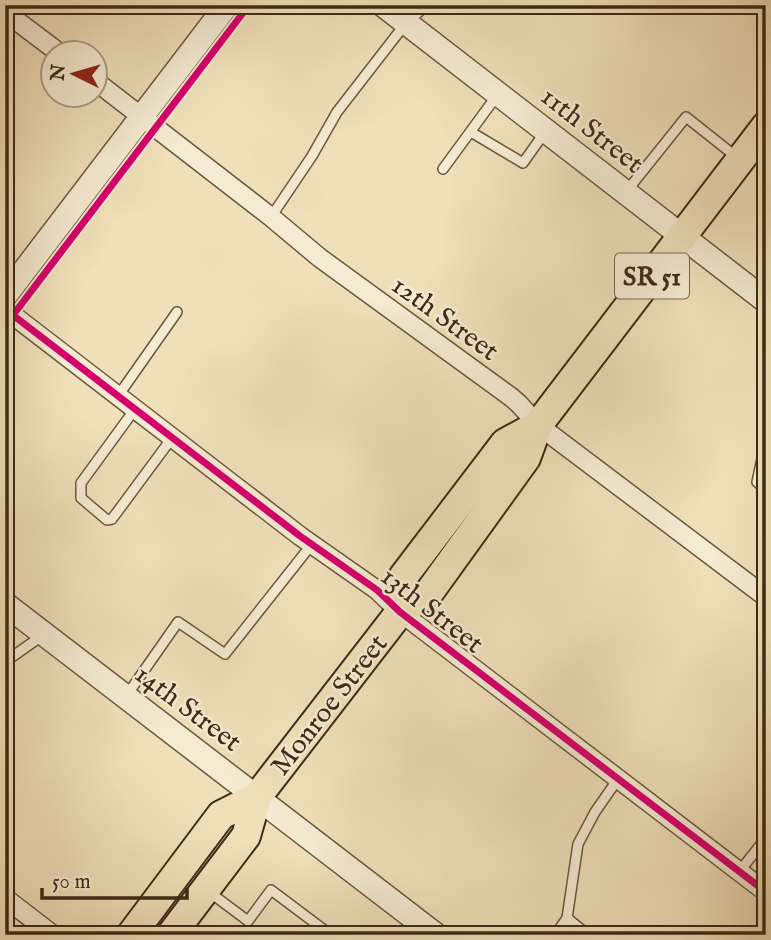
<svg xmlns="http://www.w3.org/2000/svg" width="771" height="940" font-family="'IM FELL English',serif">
  <rect width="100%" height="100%" fill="#efe0b9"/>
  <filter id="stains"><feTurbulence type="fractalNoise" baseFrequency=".00286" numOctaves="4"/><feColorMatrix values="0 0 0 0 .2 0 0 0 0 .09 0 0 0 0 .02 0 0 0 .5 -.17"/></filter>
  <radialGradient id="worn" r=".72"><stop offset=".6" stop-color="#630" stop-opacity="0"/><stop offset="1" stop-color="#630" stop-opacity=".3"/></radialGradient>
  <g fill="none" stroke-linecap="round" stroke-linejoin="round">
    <defs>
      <g id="service">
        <polyline points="471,132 523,163 545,132"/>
        <polyline points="443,169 498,94"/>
        <polyline points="626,192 686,117 739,159"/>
        <polyline points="271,217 312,156 337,112 406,23 427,5"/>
        <polyline points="118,396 177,312"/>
        <polyline points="135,409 81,483 81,498 107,520 112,519 172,438"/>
        <polyline points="766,440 757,482 766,490"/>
        <polyline points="5,659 9,659 43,635"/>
        <polyline points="127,695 178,622 225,654 312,544"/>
        <polyline points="739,872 766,838"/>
        <polyline points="208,891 248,921 271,890 331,935"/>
        <polyline points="555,935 567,918"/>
        <polyline points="588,935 567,918 578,844 595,812 618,779"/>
      </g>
      <g id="minor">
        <polyline points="5,12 58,52"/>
        <polyline points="94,80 271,217 320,258 511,397 519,404 538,425 766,597"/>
        <polyline points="5,309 300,536 377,590 400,612 766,892"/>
        <polyline points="5,898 53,935"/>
      </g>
      <g id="tertiary">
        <polyline points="383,5 766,301"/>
        <polyline points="5,296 227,5"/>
        <polyline points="5,604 436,935"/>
      </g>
      <g id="primary">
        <polyline points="400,612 403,577 505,443 538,425"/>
        <polyline points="131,935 221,815 257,797"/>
        <polyline points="171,935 246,836 257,797 400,612 428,594 526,458 538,425 766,126"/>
      </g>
    </defs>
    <!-- service casing -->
    <use href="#service" stroke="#6a583e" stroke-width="12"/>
    <!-- minor casing -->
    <use href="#minor" stroke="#6a583e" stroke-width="21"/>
    <!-- tertiary casing -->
    <use href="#tertiary" stroke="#6a583e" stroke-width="26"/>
    <!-- primary casing -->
    <use href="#primary" stroke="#3e2a15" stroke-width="32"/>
    <!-- service -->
    <use href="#service" stroke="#f5ebd2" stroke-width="9"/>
    <!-- minor -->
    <use href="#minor" stroke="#f5ebd2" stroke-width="18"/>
    <!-- tertiary -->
    <use href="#tertiary" stroke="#f5ebd2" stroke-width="23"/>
    <!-- primary -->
    <use href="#primary" stroke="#efe0b9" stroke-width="28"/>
    <defs>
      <g id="cycleway">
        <polyline points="5,309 300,536 377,590 400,612 766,892"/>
        <polyline points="7,323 249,5"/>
      </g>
    </defs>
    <!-- cycleway casing -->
    <use href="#cycleway" stroke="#f5ebd2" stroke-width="11"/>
    <!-- cycleway -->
    <use href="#cycleway" stroke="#d6006c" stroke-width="7"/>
  </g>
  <g text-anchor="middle" stroke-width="5" stroke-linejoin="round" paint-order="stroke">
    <!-- shield labels -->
    <rect fill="#f5ebd2" stroke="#75644e" stroke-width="2" x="615" y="253.5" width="74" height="45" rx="5"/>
    <g font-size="26" font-weight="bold" fill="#3e2a15">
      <text x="652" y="285">SR 51</text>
    </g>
    <!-- street labels -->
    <g font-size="28" fill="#3e2a15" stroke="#f5ebd2">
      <text transform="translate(593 129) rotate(38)" y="10">11th Street</text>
      <text transform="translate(446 317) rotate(36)" y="10">12th Street</text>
      <text transform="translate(433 609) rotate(38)" y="10">13th Street</text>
      <text transform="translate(328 704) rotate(-52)" y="10">Monroe Street</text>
      <text transform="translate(189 707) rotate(37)" y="10">14th Street</text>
    </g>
  </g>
  <!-- margin -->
  <rect width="771" height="940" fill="none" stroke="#efe0b9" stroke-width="28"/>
  <rect x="7" y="7" width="757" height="926" fill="none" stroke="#3e2a15" stroke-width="3.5"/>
  <rect x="14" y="14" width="743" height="912" fill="none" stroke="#3e2a15" stroke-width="2"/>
  <!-- north arrow -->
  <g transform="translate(74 74) rotate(275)"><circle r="33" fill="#f5ebd2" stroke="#ac9e86" stroke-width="2"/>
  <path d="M0-5L12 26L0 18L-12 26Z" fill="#8f2418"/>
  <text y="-10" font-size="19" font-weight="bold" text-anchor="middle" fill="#3e2a15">N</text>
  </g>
  <!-- scale -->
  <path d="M42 888v10h145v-10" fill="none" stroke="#3e2a15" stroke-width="3.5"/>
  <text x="52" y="888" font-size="21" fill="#3e2a15" stroke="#f5ebd2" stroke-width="5" paint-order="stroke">50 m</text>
  <rect width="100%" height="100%" filter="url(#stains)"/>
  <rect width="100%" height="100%" fill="url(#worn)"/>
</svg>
